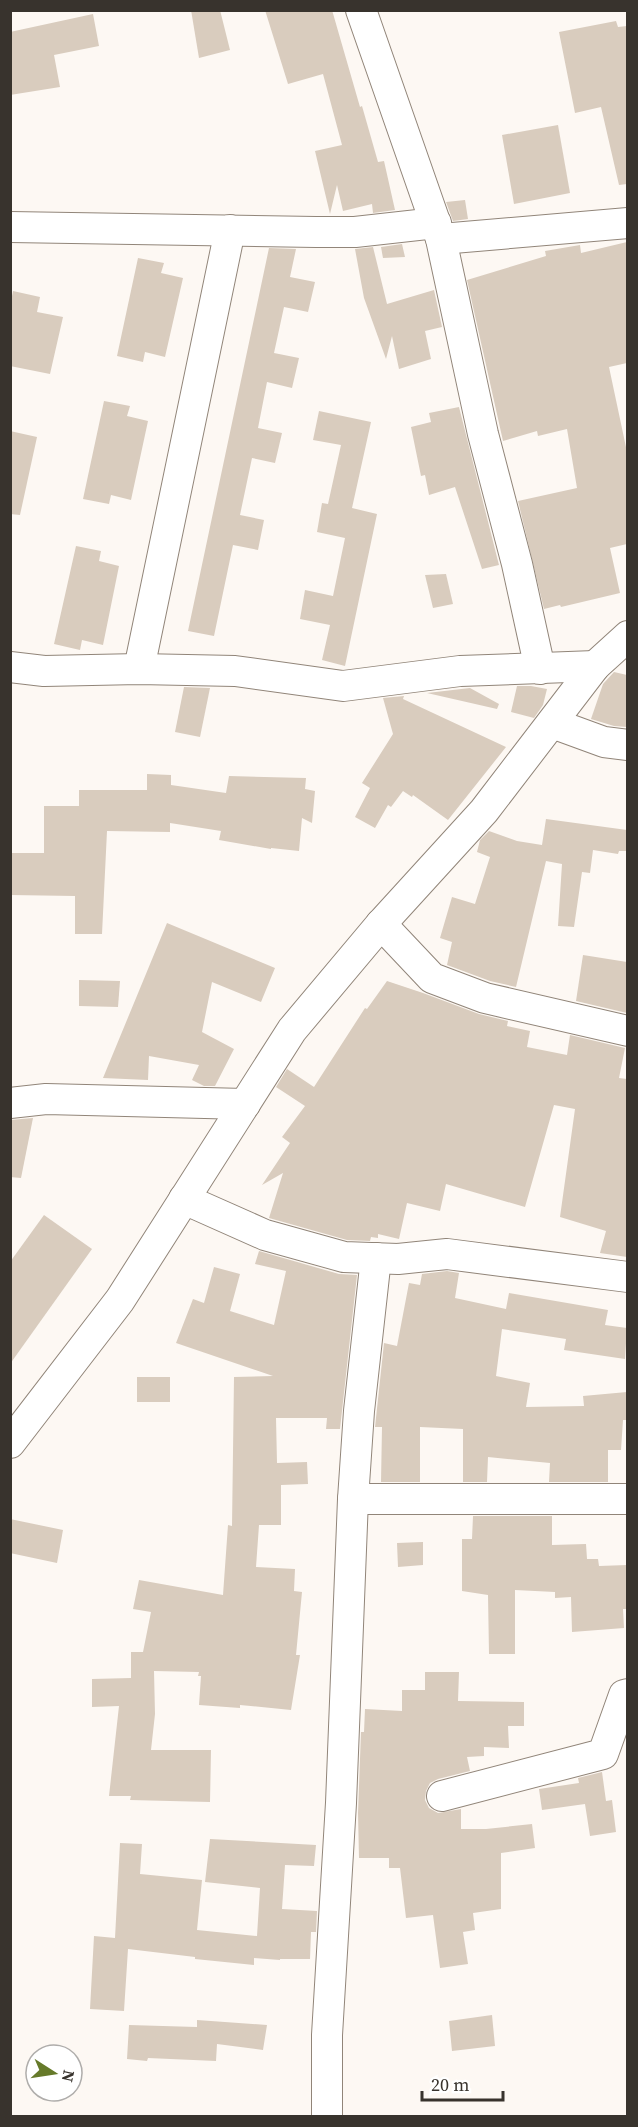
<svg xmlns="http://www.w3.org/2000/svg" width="638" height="2127" font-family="'Source Serif 4',serif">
  <rect width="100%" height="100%" fill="#fdf8f3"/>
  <!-- building -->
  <g fill="#d9ccbe">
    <polygon points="191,10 220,10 230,50 199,58"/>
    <polygon points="265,10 332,10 360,107 362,106 378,162 384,161 395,210 373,213 372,204 343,211 337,185 330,214 315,151 342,145 323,74 288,84"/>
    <polygon points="93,14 99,46 54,55 60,87 10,95 10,32"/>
    <polygon points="616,21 618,27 627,26 627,184 619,185 601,107 575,113 559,32"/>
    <polygon points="558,125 570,193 514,204 502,135"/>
    <polygon points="465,200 468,219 453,221 446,202"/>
    <polygon points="627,242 627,363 609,367 627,452 627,544 610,548 620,593 561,607 560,605 544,609 518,501 577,488 567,429 538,436 537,431 503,441 467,280 546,256 545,251 580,245 581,253"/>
    <polygon points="402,244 405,257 383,258 381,247"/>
    <polygon points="373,247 387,304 434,290 442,327 425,331 431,359 399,369 392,336 386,359 364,298 355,249"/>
    <polygon points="269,248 296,249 290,277 315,282 308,312 284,307 274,353 299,358 292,388 267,382 258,428 282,433 275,463 252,458 240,515 264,520 258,550 233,545 214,636 188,631"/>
    <polygon points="138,258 164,263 161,273 183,278 165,357 145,352 143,362 117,356"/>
    <polygon points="13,291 40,297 37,312 63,317 50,374 10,366 10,306"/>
    <polygon points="104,401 130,406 127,416 148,421 131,500 111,495 109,504 83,499"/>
    <polygon points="459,407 499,565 482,569 455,487 429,495 425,475 421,476 411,427 431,422 429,413"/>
    <polygon points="319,411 371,422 352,508 377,514 345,666 322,660 330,625 300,619 305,590 333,596 345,538 317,532 322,503 328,504 341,445 313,440"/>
    <polygon points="10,431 37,437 20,515 10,514"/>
    <polygon points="76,546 101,551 99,561 119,566 103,645 82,640 80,650 54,644"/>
    <polygon points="446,574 453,604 433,608 425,575"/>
    <polygon points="614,672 627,675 627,727 614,726 591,719 603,684"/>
    <polygon points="517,686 531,686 547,689 543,705 534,718 511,712"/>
    <polygon points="184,687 210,688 200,737 175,732"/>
    <polygon points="470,688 499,704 497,709 427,693"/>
    <polygon points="404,696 403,699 506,747 448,820 413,795 412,797 403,791 391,807 388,805 375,828 355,817 370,788 362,783 393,734 383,698"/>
    <polygon points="147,774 171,775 171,785 226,793 229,776 306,778 305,789 315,791 312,823 302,818 299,851 271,848 271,849 219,840 221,831 170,823 170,832 107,831 102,934 75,934 75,896 10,895 10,853 44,853 44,806 79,806 79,790 147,790"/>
    <polygon points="546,819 627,830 627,851 619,851 618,854 593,850 590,873 582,872 574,927 558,926 562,864 546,861 516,987 490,981 447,965 452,942 440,938 452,897 475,904 490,857 477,852 480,840 489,831 517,841 542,845"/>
    <polygon points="167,923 275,968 261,1002 212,982 202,1032 234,1049 215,1086 204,1086 192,1080 199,1065 149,1056 148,1080 103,1078"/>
    <polygon points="583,955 627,962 627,1013 576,1001"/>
    <polygon points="79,980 120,981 118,1007 79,1006"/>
    <polygon points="387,981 423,993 479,1014 508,1021 507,1026 530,1031 527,1047 567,1055 570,1035 625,1048 619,1078 627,1079 627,1257 600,1253 606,1231 560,1217 575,1109 554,1105 525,1207 446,1184 440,1211 407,1203 399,1239 378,1234 378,1238 371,1237 370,1241 347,1240 269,1218 283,1173 262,1185 290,1143 282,1137 305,1106 276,1087 287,1069 314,1087 365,1008 367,1009"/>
    <polygon points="33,1118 21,1178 10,1177 10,1120"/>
    <polygon points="44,1215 92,1249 10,1364 10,1262"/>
    <polygon points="259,1251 339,1274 357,1275 340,1429 326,1429 327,1418 276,1418 277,1463 307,1462 308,1484 281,1485 281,1525 259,1525 256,1567 295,1569 294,1591 302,1592 296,1655 300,1655 291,1710 240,1705 240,1708 199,1705 201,1676 198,1676 199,1672 154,1671 155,1714 151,1750 211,1750 210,1802 130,1800 131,1796 109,1796 119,1706 92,1707 92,1679 131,1678 131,1652 143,1652 151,1612 133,1609 139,1580 223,1595 228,1525 232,1526 234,1377 273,1376 176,1343 193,1299 204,1303 214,1267 240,1274 230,1311 274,1325 286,1271 255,1264"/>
    <polygon points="447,1271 459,1273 455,1298 506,1309 509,1293 608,1310 605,1325 627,1328 625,1359 564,1350 566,1339 502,1329 496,1376 530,1383 526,1407 584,1406 583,1396 627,1392 627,1420 623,1420 621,1450 608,1450 608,1482 549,1482 550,1463 488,1457 487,1482 463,1482 463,1429 420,1427 420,1482 381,1482 382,1427 375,1427 384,1343 397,1346 409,1283 420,1285 422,1274"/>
    <rect x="137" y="1377" width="33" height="25"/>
    <polygon points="473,1516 552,1516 552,1545 586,1544 587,1559 598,1559 599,1566 627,1565 627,1609 623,1609 624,1628 572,1632 571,1597 555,1598 555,1592 515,1590 515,1654 489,1654 488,1595 462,1591 462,1539 472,1539"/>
    <polygon points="10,1519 63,1530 57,1563 10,1553"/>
    <polygon points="423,1542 423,1565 398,1567 397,1543"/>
    <polygon points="425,1672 459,1672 458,1701 524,1702 524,1726 508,1726 509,1748 484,1747 484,1756 467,1757 470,1771 438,1779 430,1783 426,1791 425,1800 429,1808 438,1813 461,1809 461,1829 486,1829 532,1824 535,1848 501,1853 501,1909 473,1913 475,1930 463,1932 468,1964 440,1968 433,1915 406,1918 400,1868 389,1868 389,1858 359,1858 358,1813 361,1732 364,1732 365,1709 402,1711 402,1690 425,1690"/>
    <polygon points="602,1772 606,1801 612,1800 616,1832 590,1836 585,1804 542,1810 539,1789 579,1783 578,1778"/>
    <polygon points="210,1839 316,1845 314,1866 285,1865 282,1909 317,1911 316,1932 311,1932 310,1959 280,1959 280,1960 254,1958 254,1965 195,1959 195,1957 128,1949 124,2011 90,2009 94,1936 115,1938 120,1843 142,1844 140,1874 202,1880 197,1930 257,1936 260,1888 205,1882"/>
    <polygon points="492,2015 495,2046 452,2051 449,2021"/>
    <polygon points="197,2020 267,2025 263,2050 217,2044 216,2061 148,2058 147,2061 127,2059 129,2025 197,2027"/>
  </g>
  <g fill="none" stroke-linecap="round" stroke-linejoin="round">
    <defs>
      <g id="street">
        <polyline points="361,10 441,239 483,434 517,564 540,669"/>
        <polyline points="10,227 316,232 355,232 436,223"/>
        <polyline points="441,239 628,223"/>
        <polyline points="10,667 44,671 139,669 235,671 343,686 460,671 595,666"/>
        <polyline points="139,669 230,230"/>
        <polyline points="552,723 604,742 628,745"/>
        <polyline points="381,924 432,978 485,998 628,1031"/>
        <polyline points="10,1103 46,1099 245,1104"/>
        <polyline points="184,1199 265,1235 344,1257 398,1259 447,1254 628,1277"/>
        <polyline points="10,1443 120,1300 292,1030 381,924 484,811 595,666 628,636"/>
        <polyline points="353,1499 628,1499"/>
        <polyline points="442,1796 603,1754 624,1695 628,1694"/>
        <polyline points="327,2116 327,2035 341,1803 353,1499 359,1411 376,1258"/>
      </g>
    </defs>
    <!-- street casing -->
    <use href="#street" stroke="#918579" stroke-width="32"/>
    <!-- street -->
    <use href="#street" stroke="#fff" stroke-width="30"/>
  </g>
  <!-- border -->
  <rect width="638" height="2127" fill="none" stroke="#38332d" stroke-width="24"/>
  <!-- north arrow -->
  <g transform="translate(54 2073) rotate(102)"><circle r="28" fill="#ffffff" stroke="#afadab" stroke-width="1.5"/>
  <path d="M0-4.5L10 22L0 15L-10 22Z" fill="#667a2a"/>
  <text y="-9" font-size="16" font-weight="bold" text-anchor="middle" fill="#38332d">N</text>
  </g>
  <!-- scale -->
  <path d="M422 2091v9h81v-9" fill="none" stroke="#38332d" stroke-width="3"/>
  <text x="431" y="2091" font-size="18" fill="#38332d" stroke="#ffffff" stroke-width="4.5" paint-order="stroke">20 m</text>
</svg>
